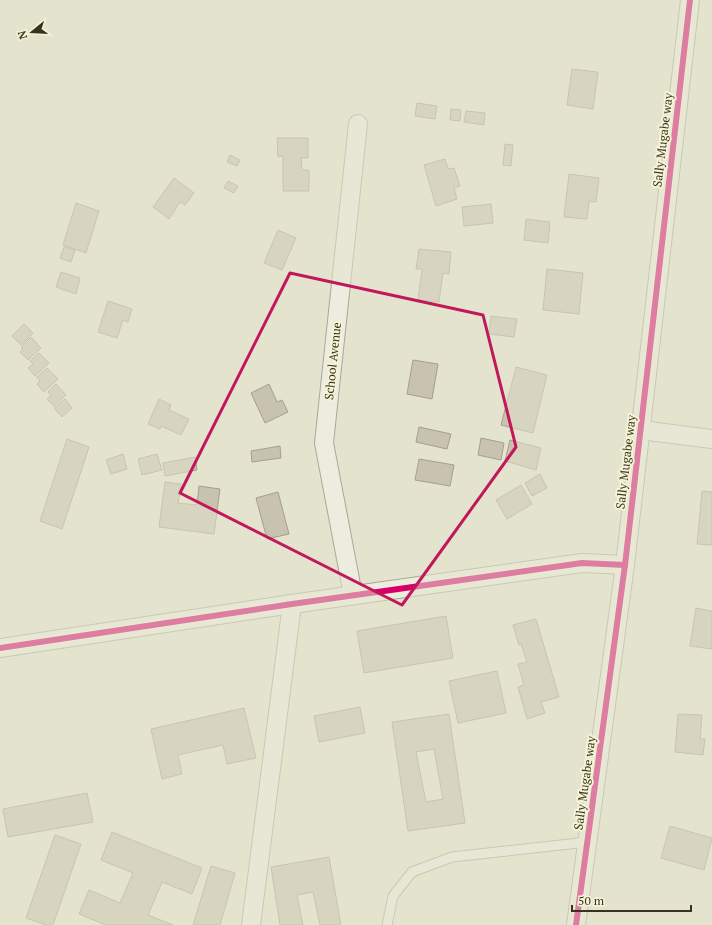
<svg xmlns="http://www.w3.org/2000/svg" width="712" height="925" font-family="'PT Serif',serif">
  <rect width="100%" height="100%" fill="#e4e3ce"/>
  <!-- building -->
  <g fill="#c8c3af" stroke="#a59f8d" fill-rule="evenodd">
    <polygon points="572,69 598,72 593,109 567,105"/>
    <polygon points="417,103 437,106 435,119 415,116"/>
    <polygon points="451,109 461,110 460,121 450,120"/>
    <polygon points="466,111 485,113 484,125 464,122"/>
    <polygon points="277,138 308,138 308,158 301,158 302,170 309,170 309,191 283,191 283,156 278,157"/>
    <polygon points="505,144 513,145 511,166 503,165"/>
    <polygon points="230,155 240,160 237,166 227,162"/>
    <polygon points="445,159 448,169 454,168 460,186 454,188 457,199 436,206 424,165"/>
    <polygon points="569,174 599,178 596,202 589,201 587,219 564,217"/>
    <polygon points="174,178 194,193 185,205 180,202 169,219 153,207"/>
    <polygon points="228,181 238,186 234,193 224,188"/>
    <polygon points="76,203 99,211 86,253 63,245"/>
    <polygon points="491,204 493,223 464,226 462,207"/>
    <polygon points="526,219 550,222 548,243 524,240"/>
    <polygon points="278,230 296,238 282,270 264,263"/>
    <polygon points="64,247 75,250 71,262 60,258"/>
    <polygon points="419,249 451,252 449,274 443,273 439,302 418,300 422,269 416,269"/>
    <polygon points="547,269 583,273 579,314 543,310"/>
    <polygon points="61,272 80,278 76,294 56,287"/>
    <polygon points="108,301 132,309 128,322 123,320 117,338 98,332"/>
    <polygon points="491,316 517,319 514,337 489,334"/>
    <polygon points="24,324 33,333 21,345 12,336"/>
    <polygon points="31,337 41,348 28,360 20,352 23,349 21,347"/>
    <polygon points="39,353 49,363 35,376 28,368 33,364 30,361"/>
    <polygon points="413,360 438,364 432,399 407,394"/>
    <polygon points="516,367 547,375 533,433 501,425"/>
    <polygon points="47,368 58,379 44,392 37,384 40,381 37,377"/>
    <polygon points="56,384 66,395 54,406 47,399 51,396 48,392"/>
    <polygon points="269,384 277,402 282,400 288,412 265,423 251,393"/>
    <polygon points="65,399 72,408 62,417 54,408"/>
    <polygon points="159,399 171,405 169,410 189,419 181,435 161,426 160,429 148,424"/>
    <polygon points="419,427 451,434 447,449 416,442"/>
    <polygon points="481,438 504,443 501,460 478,455"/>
    <polygon points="67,439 89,447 62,529 40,521"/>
    <polygon points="510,440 541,448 536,470 505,461"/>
    <polygon points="280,446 281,458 252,462 251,451"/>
    <polygon points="123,454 127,469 111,474 106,460"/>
    <polygon points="157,454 162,470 142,475 138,459"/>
    <polygon points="195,457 197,470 165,476 163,463"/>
    <polygon points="419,459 454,465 450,486 415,480"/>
    <polygon points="540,474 547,488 532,496 525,483"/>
    <polygon points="165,482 181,484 178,503 197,505 199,486 220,489 214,534 159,527"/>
    <polygon points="521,485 532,504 507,519 496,500"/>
    <polygon points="702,491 712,492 712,545 697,544"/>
    <polygon points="278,492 289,534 267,539 256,498"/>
    <polygon points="696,608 712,611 712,649 690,646"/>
    <polygon points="446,616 453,658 364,673 357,631"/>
    <polygon points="536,619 559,697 541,702 545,713 527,719 518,687 524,685 518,664 527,662 521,644 519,645 513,625"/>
    <polygon points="497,671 506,713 458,723 449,681"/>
    <polygon points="360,707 365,733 319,742 314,716"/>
    <polygon points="244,708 256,758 227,764 223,745 178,755 182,774 162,779 151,729"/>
    <path d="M 449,714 L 465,823 L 408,831 L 392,722 ZM 434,749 L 443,799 L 426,802 L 416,752 Z"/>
    <polygon points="678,714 702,715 700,739 705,739 703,755 675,752"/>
    <polygon points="87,793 93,822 8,837 3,809"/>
    <polygon points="670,826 712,838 704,870 661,858"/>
    <polygon points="112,832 202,868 192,894 162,882 148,915 173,925 106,925 79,914 89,890 120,903 133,873 101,860"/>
    <polygon points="55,835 81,844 53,925 46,925 26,918"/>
    <polygon points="329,857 341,925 320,925 313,892 297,895 303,925 280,925 271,867"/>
    <polygon points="211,866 235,873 220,925 193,925"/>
  </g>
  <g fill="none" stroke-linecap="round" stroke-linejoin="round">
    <defs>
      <polyline id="service" points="387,925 393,896 412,872 452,857 588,842"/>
      <g id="minor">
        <polyline points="641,430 712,439"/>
        <polyline points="353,595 324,443 358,124"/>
        <polyline points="0,648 292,604 582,563 625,565"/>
        <polyline points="251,925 292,604"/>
        <polyline points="576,925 625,565 690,0"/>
      </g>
    </defs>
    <!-- service casing -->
    <use href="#service" stroke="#aaa797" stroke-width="11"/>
    <!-- minor casing -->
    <use href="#minor" stroke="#aaa797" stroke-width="20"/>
    <!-- service -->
    <use href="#service" stroke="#ececdf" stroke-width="9"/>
    <!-- minor -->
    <use href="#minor" stroke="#ececdf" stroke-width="18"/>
    <defs>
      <g id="cycleway">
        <polyline points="0,648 292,604 582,563 625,565"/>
        <polyline points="576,925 625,565 690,0"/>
      </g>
    </defs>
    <!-- cycleway casing -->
    <use href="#cycleway" stroke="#f5f3d5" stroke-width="8"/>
    <!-- cycleway -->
    <use href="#cycleway" stroke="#d6006c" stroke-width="6"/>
  </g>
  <!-- marked area -->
  <path d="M0 0H712V925H0ZM 290,273 L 483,315 L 516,447 L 402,605 L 180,493 Z" fill="#e4e3ce" fill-opacity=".55" fill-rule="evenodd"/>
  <path fill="none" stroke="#c2185b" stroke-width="3" stroke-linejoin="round" d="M 290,273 L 483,315 L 516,447 L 402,605 L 180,493 Z"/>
  <g text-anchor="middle" stroke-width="4" stroke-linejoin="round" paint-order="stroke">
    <!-- street labels -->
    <g font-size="12" fill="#38321f" stroke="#f5f3d5">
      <text transform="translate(663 140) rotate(-83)" y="4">Sally Mugabe way</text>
      <text transform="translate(333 361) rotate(-84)" y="4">School Avenue</text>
      <text transform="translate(626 462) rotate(-83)" y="4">Sally Mugabe way</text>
      <text transform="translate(585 783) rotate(-82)" y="4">Sally Mugabe way</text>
    </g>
  </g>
  <!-- north arrow -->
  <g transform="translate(32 32) rotate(252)" stroke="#f5f3d5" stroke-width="3" paint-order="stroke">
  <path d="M0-3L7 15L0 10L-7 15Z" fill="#38321f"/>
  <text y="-6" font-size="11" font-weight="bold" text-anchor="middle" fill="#38321f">N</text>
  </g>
  <!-- scale -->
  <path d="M572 905v6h119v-6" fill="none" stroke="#38321f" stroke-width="2"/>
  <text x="578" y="905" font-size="12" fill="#38321f" stroke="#f5f3d5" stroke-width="3" paint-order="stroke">50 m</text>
</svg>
